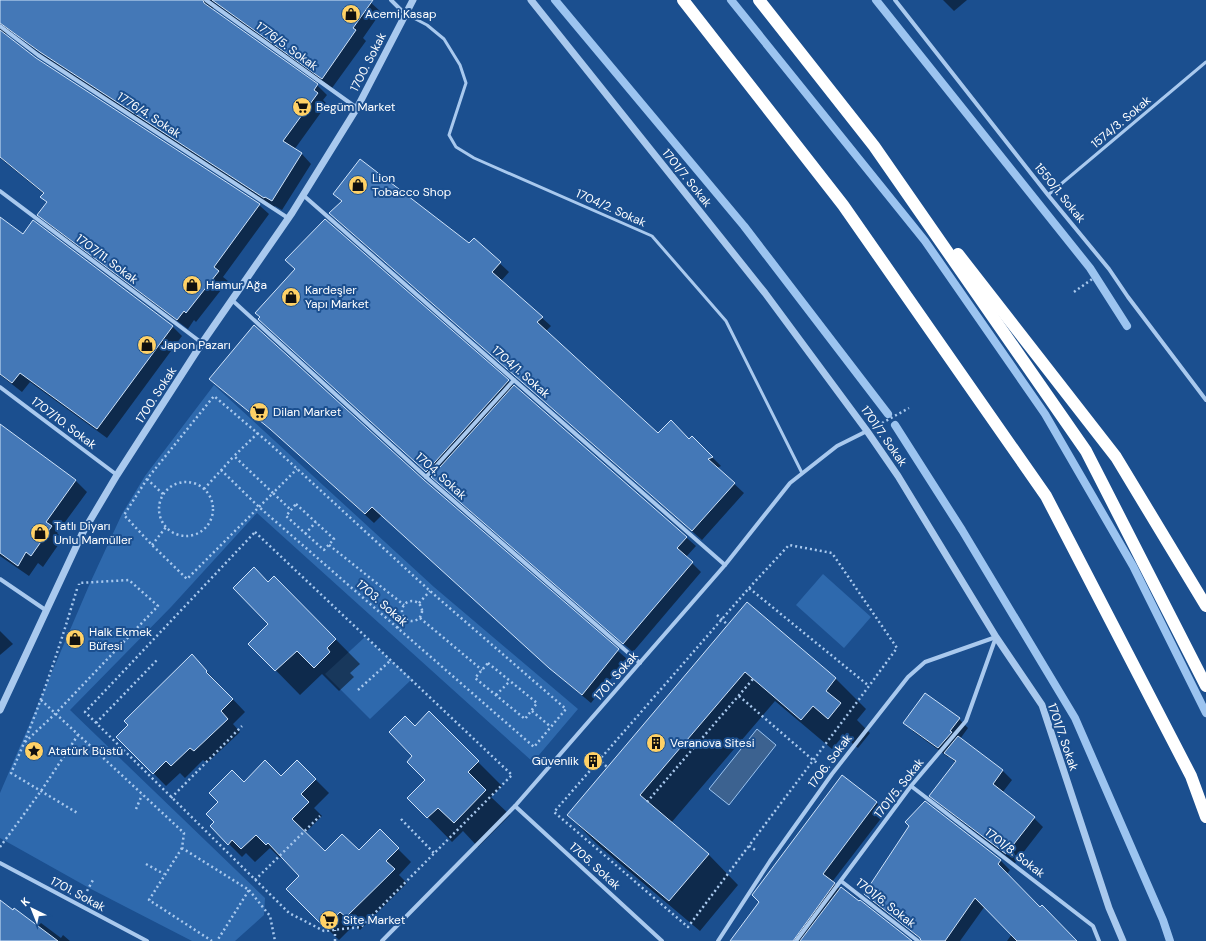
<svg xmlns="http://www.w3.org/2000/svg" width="1206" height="941" font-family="'DM Sans',sans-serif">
  <rect width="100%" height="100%" fill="#1b4f8f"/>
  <!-- green -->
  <g fill="#2e69ad">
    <polygon points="214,385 434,587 578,709 533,762 257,513 171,607 70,710 265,898 264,915 235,941 192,941 91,889 0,838 0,793 91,581 122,514 145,476"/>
    <polygon points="823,574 871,617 844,648 796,605"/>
    <polygon points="365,637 412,679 370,719 325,674"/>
  </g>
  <!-- water -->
  <polygon fill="#3c6290" stroke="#9cc4f0" points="757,729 776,745 729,805 709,789"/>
  <!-- shadow -->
  <g fill="#0007">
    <polygon points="0,0 368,0 381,12 363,38 366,41 332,88 219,7 215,6 212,10 317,85 327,95 323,100 327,104 294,150 302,154 311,164 282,210 275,206 274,207 51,62 13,33 9,32 6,34 7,37 35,59 259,205 269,214 223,277 228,281 196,322 194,320 188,329 49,225 39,215 48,203 44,194 0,158"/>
    <polygon points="943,0 967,0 954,11"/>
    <polygon points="334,194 469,244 474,239 509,272 501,281 551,326 546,331 658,434 689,441 692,437 721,466 717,468 744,493 702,540 340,223 331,213 342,202"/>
    <polygon points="0,218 24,235 172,326 182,336 107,438 30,382 22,392 0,375"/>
    <polygon points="325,220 696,546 686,557 701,572 633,652 441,486 269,328 296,269"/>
    <polygon points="211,379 423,480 627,659 591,703 560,677 382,515 374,523 281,438 220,388"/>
    <polygon points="0,425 76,481 87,492 57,533 63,538 43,567 38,563 29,576 0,556"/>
    <polygon points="274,577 360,664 350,673 354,677 339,691 322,674 300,695 250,644 270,624 268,583"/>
    <polygon points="747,604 836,679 866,709 857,720 870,733 858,748 843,736 832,749 775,701 671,823 709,855 738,885 700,931 598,845 568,815"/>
    <polygon points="0,631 13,644 0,655"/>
    <polygon points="192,656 245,712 233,724 240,732 207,763 203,760 185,778 180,773 166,786 118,737"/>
    <polygon points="429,713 502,786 491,797 510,815 478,847 463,831 452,842 409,798 426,780 413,756 415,727"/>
    <polygon points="959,719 968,728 960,739 1003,771 1012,780 1002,793 1034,818 1043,827 1015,863 940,805 931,796 956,763 949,756 948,757 914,732 904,723"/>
    <polygon points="297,761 329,793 314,808 322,816 305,833 325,852 359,851 380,831 411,862 399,875 407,883 360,930 354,925 339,940 287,889 301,876 282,856 280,858 270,848 255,862 246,853 242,857 211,826 244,784 281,777"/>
    <polygon points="843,777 877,803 886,812 832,882 840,889 911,941 731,941 760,903 753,896"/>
    <polygon points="925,802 1001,861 1010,870 1007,874 1040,908 1076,941 1007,941 1012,934 985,906 960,941 923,941 874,903 865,894"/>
    <polygon points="0,901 37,927 41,923 61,938 63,935 70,941 0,941"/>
  </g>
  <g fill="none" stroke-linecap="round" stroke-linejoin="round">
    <!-- stream -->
    <g stroke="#9cc4f0" stroke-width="8">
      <polyline points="555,0 744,226 888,414"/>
      <polyline points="731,0 925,241 1045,414 1133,566 1206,713"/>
      <polyline points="876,0 1090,268 1127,326"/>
      <polyline points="895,425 962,530 1075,718 1163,920 1170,941"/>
    </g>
  </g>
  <!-- building -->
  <g fill="#4478b7" stroke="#cfe3fa">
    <polygon points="0,0 203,0 204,3 318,84 314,90 318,93 283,141 302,153 272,201 265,197 264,198 40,52 0,23"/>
    <polygon points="212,0 373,0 353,28 356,30 322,79"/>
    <polygon points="0,30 36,58 260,204 214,267 219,271 186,313 184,311 177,320 37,215 47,202 40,197 44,193 0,157"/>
    <polygon points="360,159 469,243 474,238 501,262 492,272 543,317 537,322 658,433 671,420 689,439 692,436 713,457 708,459 735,483 692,531 329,213 342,201 333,194"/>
    <polygon points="0,217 23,234 33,220 173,326 97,429 20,373 12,383 0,374"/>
    <polygon points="325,219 509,380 426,472 258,319 260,317 255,313 295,269 285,260"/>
    <polygon points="254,325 424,480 619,649 582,695 549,668 372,507 365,514 270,429 209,379"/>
    <polygon points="514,385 687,537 677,548 693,562 623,644 431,477"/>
    <polygon points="0,424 76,480 46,522 52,526 31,556 26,552 18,566 0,553"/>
    <polygon points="254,567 268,582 274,576 336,639 327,648 330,652 314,668 297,651 275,671 248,644 268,624 233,588"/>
    <polygon points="747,602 836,678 826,691 841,703 828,719 813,706 801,720 745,672 640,795 709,854 669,901 567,815"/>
    <polygon points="192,654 207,671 206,672 233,699 221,711 228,719 194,751 190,748 171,766 166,761 153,774 116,737 128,725 124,721"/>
    <polygon points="925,693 960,718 950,731 952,732 938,748 903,723"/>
    <polygon points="429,711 479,761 468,772 486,790 454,823 438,808 427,818 407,798 425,780 407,762 412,756 389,732 405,716 415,726"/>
    <polygon points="958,736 1003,770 993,784 1035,817 1006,854 929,796 956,761 944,753"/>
    <polygon points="265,760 281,776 297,760 316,779 301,794 309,802 292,819 325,851 342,834 359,850 380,829 399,848 386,861 395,869 346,917 340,912 324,927 286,889 299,876 268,843 266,845 256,835 241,849 232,840 228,845 210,826 214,822 206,814 218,802 209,793 232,770 244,782"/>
    <polygon points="842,775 877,802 823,874 835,883 793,941 730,941 759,902 752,895"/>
    <polygon points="925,801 1001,860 998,864 1040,907 1042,905 1077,941 1017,941 975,898 945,941 921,941 920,938 864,894 909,826 905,822"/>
    <polygon points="841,887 859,901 860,900 912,941 800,941"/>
    <polygon points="0,900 13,910 14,908 58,941 0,941"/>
  </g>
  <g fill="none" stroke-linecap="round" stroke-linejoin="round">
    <!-- path -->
    <g stroke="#a9c9ee" stroke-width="2.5" stroke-dasharray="2 3" stroke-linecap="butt">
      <polyline points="1074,292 1095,277"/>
      <polyline points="882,423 909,408"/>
      <polyline points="258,433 234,456 273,493 297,469"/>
      <polyline points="221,470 259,507 534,747 566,709 430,591 269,443 214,396 147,479 124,515 152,545 187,579 273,493 291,510"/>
      <polyline points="147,479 163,494"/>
      <circle cx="186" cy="509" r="27"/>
      <polyline points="204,489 234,456"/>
      <polygon points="296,504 334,539 324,550 286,516"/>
      <polygon points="255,532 512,775 361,927 324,931 289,913 85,712"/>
      <polyline points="305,534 316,522"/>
      <polyline points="152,545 166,527"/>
      <polyline points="329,545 404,605"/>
      <polyline points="749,588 789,545 832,553 897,648 869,686 688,927 554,812 749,588 869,686"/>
      <path d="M 77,589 C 58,652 38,713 11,773 L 79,814"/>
      <circle cx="412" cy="611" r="10"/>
      <polyline points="419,603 430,591"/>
      <polyline points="717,615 728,625"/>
      <polyline points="420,618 482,670"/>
      <polyline points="397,628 405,618"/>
      <polygon points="488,663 537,703 525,719 475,678"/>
      <polyline points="358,690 391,660"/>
      <polyline points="496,695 510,681"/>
      <polyline points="739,696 813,760 819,764"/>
      <polyline points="41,700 184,833 182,848 249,890 217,941"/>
      <polyline points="532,711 551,727"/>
      <polyline points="96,723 157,660"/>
      <polyline points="25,742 55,714 158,606 129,580 79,583 79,585"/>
      <polyline points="594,755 607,767"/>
      <polyline points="171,798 242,726"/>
      <polyline points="647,802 753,679"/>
      <polyline points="136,809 142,795"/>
      <polyline points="401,819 434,853"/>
      <polyline points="749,846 757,851"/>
      <polyline points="0,847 41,791 78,735"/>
      <polyline points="182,848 149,900 212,941"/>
      <polyline points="146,864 164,874"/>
      <polyline points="255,880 320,816"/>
      <polyline points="249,890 270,916 275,941"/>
      <polyline points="87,891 93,880"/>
      <polyline points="335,941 335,930"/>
    </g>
    <!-- service -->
    <g stroke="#a9c9ee" stroke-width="3">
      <polyline points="406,14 427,25 444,39 460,65 466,83 449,135 456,147 474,158 652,236 726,321 802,473"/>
      <polyline points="1048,195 1206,62"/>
    </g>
    <!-- minor -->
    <g stroke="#a9c9ee" stroke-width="4">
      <polyline points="206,0 357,108"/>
      <polyline points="391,0 405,14"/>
      <polyline points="895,0 1048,195 1109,269 1128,297 1206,400"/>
      <polyline points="0,26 38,55 288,218"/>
      <polyline points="0,191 202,343"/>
      <polyline points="303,195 725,565"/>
      <polyline points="232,300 426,477 640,663"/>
      <polyline points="0,387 117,475"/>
      <polyline points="426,477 514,380"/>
      <polyline points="0,579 47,611"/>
      <polyline points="911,786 1093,926 1099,941"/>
      <polyline points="515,806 662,941"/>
      <polyline points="0,863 147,941"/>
      <polyline points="841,881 918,941"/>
      <polyline points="382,941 515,806 725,565 790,483 837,446 867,431"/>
      <polyline points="718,941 770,861 832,774 908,677 925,662 996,637"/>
      <polyline points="796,941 911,786 966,721 996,637"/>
    </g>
    <!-- tertiary -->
    <g stroke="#a9c9ee" stroke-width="7">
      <polyline points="531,0 765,293 867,431 898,476 996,637 1042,705 1109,908 1123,941"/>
      <polyline points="0,710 82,534 117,475 202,343 292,213 357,108 413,0"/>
    </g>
    <!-- motorway -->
    <g stroke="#fff" stroke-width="12">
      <polyline points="683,0 843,205 1046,496 1191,776 1206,817"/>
      <polyline points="759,0 874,146 1086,451 1206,686"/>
      <polyline points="958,254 1116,457 1206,606"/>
    </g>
  </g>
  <!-- icons -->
  <defs>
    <symbol id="shop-disc" viewBox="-11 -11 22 22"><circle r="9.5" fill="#ffd166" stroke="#1b4f8f"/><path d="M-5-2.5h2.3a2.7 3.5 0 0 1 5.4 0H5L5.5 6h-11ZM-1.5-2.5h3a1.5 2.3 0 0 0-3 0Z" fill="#111"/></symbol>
    <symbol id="supermarket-disc" viewBox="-11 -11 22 22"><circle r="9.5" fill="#ffd166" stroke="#1b4f8f"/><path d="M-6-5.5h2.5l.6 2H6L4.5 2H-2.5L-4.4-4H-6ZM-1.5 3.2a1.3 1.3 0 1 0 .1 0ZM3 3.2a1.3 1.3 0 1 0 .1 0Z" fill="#111"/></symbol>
    <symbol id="building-disc" viewBox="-11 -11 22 22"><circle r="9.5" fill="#ffd166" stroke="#1b4f8f"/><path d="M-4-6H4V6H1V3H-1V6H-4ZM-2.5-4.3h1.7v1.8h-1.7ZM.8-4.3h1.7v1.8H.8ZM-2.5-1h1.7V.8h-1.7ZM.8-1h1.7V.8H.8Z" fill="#111"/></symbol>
    <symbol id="sight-disc" viewBox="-11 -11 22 22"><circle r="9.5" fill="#ffd166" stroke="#1b4f8f"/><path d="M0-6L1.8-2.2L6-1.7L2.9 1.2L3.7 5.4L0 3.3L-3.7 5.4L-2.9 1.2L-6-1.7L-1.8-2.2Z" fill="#111"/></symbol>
  </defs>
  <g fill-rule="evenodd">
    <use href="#shop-disc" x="340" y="3" width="22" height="22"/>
    <use href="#supermarket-disc" x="291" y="96" width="22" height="22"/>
    <use href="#shop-disc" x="347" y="174" width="22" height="22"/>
    <use href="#shop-disc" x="181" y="274" width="22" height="22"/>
    <use href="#shop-disc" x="280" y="286" width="22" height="22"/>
    <use href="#shop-disc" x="136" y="334" width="22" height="22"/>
    <use href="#supermarket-disc" x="248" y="401" width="22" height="22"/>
    <use href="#shop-disc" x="29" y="522" width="22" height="22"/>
    <use href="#shop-disc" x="64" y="628" width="22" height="22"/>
    <use href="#building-disc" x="645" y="732" width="22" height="22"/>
    <use href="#sight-disc" x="23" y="740" width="22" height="22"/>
    <use href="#building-disc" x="582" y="750" width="22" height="22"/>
    <use href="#supermarket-disc" x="318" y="909" width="22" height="22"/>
  </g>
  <g text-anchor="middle" stroke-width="4" stroke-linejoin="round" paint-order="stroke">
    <!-- poi labels -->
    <g font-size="12" fill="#fff" stroke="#1b4f8f" text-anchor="start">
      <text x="365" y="18">Acemi Kasap</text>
      <text x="316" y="111">Begüm Market</text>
      <text x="372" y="182">Lion<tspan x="372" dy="14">Tobacco Shop</tspan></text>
      <text x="206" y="289">Hamur Ağa</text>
      <text x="305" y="294">Kardeşler<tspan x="305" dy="14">Yapı Market</tspan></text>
      <text x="161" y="349">Japon Pazarı</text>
      <text x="273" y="416">Dilan Market</text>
      <text x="54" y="530">Tatlı Diyarı<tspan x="54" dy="14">Unlu Mamüller</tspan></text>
      <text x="89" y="636">Halk Ekmek<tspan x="89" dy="14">Büfesi</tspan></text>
      <text x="670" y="747">Veranova Sitesi</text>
      <text x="48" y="755">Atatürk Büstü</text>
      <text x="579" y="765" text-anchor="end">Güvenlik</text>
      <text x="343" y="924">Site Market</text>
    </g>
    <!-- street labels -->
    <g font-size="12" fill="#fff" stroke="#1b4f8f">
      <text transform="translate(287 46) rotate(36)" y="4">1776/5. Sokak</text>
      <text transform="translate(368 62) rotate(-63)" y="4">1700. Sokak</text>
      <text transform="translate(149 115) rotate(33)" y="4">1776/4. Sokak</text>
      <text transform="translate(1121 122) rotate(-40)" y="4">1574/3. Sokak</text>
      <text transform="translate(687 178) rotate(51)" y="4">1701/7. Sokak</text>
      <text transform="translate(1060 193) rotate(51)" y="4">1550/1. Sokak</text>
      <text transform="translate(611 208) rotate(24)" y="4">1704/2. Sokak</text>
      <text transform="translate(107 259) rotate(37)" y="4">1707/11. Sokak</text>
      <text transform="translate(521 372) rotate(41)" y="4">1704/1. Sokak</text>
      <text transform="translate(156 395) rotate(-57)" y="4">1700. Sokak</text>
      <text transform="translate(64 423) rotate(37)" y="4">1707/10. Sokak</text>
      <text transform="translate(884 436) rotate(55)" y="4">1701/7. Sokak</text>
      <text transform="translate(441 476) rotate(42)" y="4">1704. Sokak</text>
      <text transform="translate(382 603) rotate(41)" y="4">1703. Sokak</text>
      <text transform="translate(616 676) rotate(-49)" y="4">1701. Sokak</text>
      <text transform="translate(1063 737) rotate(71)" y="4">1701/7. Sokak</text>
      <text transform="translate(830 761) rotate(-53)" y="4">1706. Sokak</text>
      <text transform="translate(899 788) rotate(-52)" y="4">1701/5. Sokak</text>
      <text transform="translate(1015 853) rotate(38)" y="4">1701/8. Sokak</text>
      <text transform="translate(595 866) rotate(42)" y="4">1705. Sokak</text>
      <text transform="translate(78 894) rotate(28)" y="4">1701. Sokak</text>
      <text transform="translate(886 903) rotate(38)" y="4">1701/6. Sokak</text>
    </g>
  </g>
  <!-- north arrow -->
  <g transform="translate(32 909) rotate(317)" stroke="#1b4f8f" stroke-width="3" paint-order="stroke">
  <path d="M0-3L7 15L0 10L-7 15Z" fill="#ffffff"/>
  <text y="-6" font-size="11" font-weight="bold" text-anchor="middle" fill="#ffffff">K</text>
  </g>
</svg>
